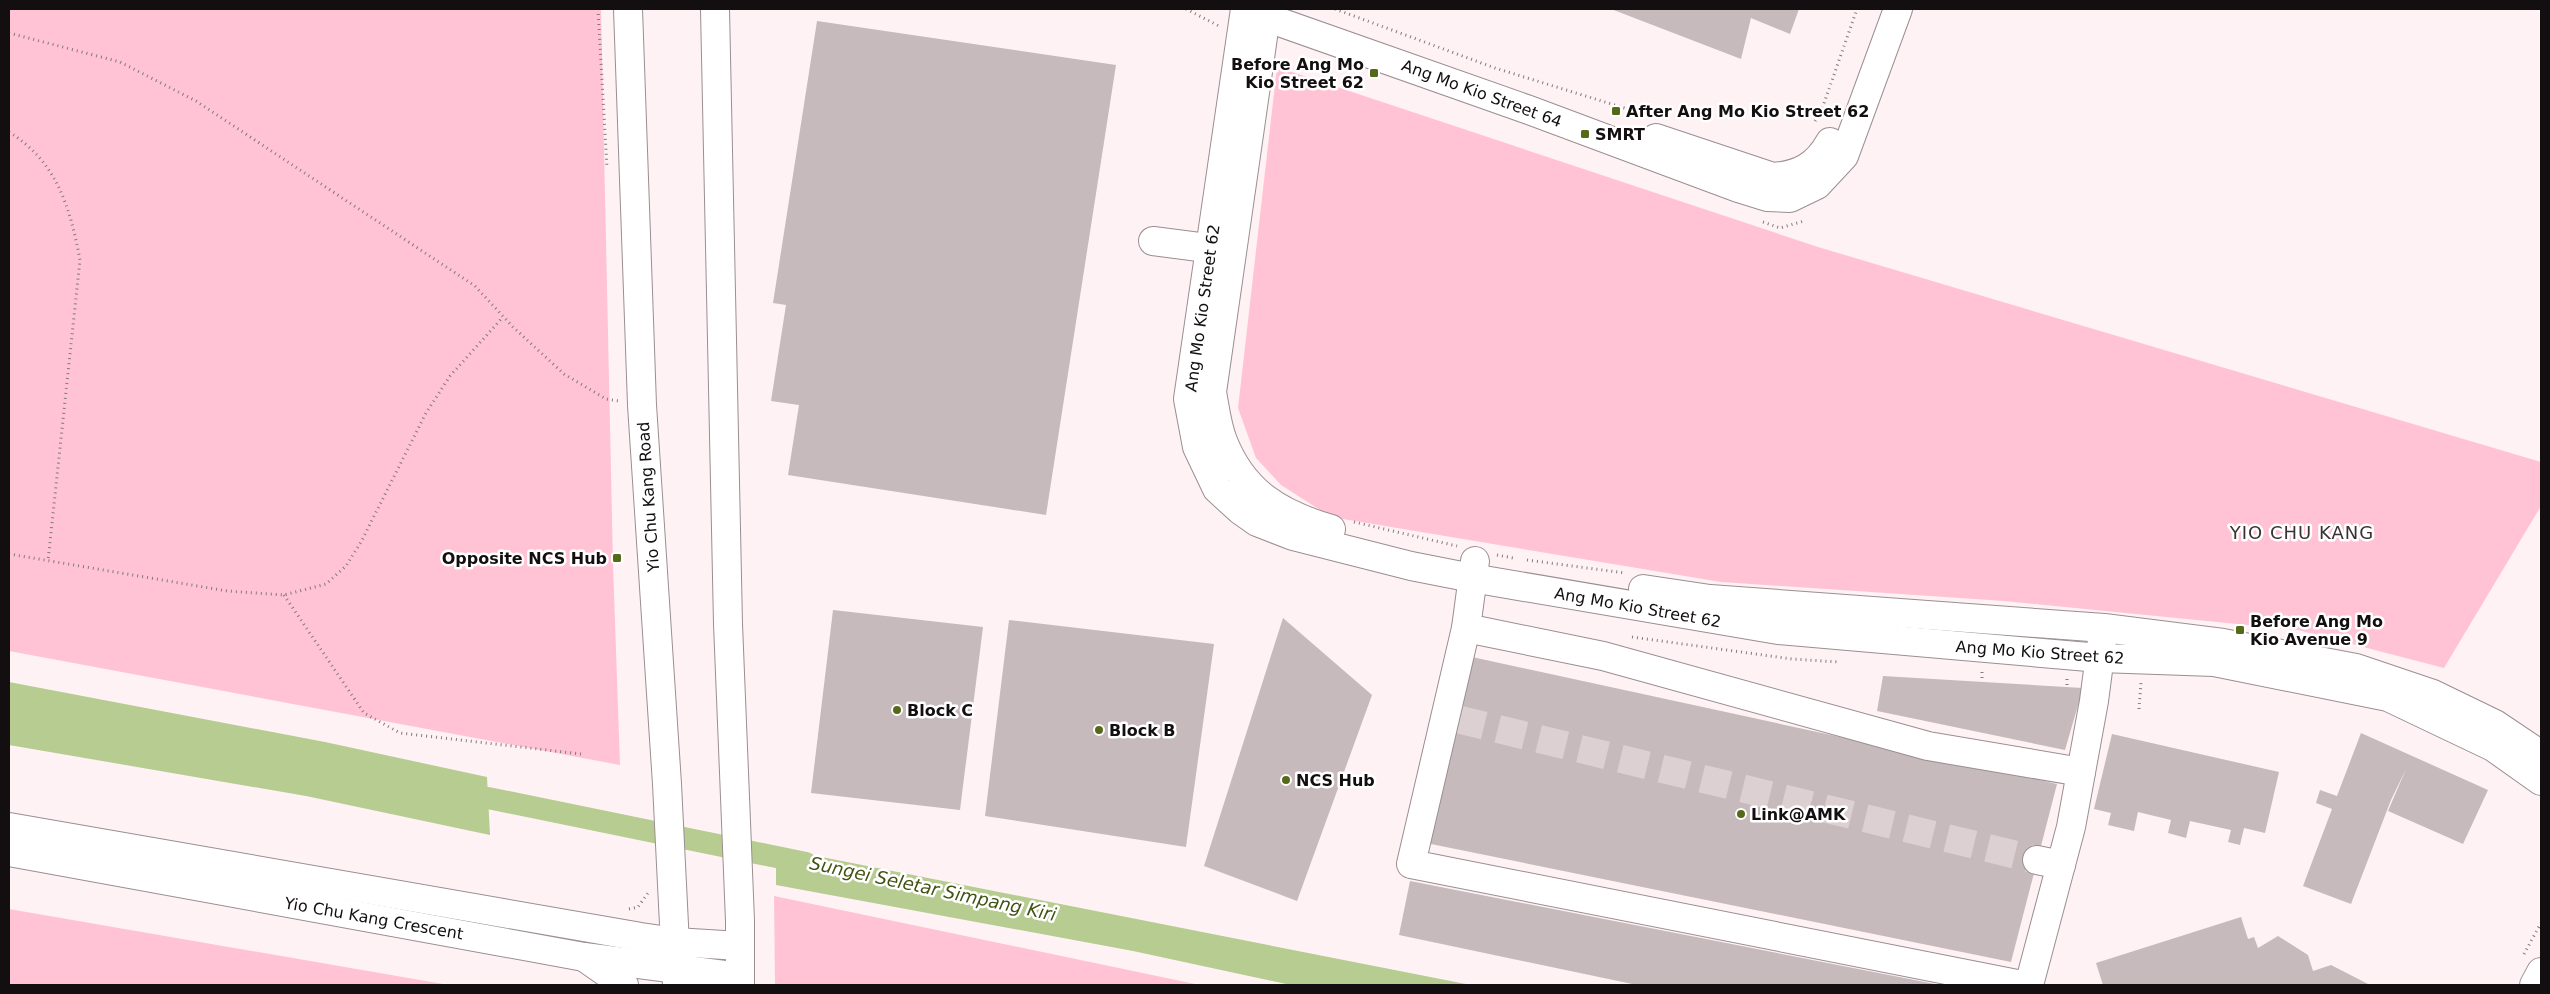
<svg xmlns="http://www.w3.org/2000/svg" width="2550" height="994" font-family="'DejaVu Sans',sans-serif">
  <rect width="100%" height="100%" fill="#fff2f5"/>
  <!-- green -->
  <g fill="#ffc3d5">
    <polygon points="9,9 601,9 613,564 620,765 9,651"/>
    <polygon points="1277,67 1818,247 2541,462 2541,506 2444,668 2298,630 2004,601 1721,582 1331,517 1281,485 1256,458 1238,408"/>
    <polygon points="774,896 1200,985 775,985"/>
    <polygon points="9,909 449,985 9,985"/>
  </g>
  <!-- water -->
  <g fill="#b7cc90">
    <polygon points="9,682 325,742 487,777 490,835 306,796 9,745"/>
    <polygon points="776,848 1471,985 1291,985 1133,951 776,885"/>
  </g>
  <g fill="none" stroke-linecap="round" stroke-linejoin="round">
    <!-- canal -->
    <polyline stroke="#b7cc90" stroke-width="22" points="488,798 806,863"/>
  </g>
  <!-- building -->
  <g fill="#c6babd">
    <polygon points="1611,9 1799,9 1790,34 1751,18 1741,59"/>
    <polygon points="817,21 1116,65 1046,515 788,475 799,405 771,401 786,305 773,303"/>
    <polygon points="833,610 983,627 960,810 811,793"/>
    <polygon points="1283,618 1372,695 1297,901 1204,866"/>
    <polygon points="1009,620 1214,644 1186,847 985,816"/>
    <polygon points="1472,657 2057,784 2011,962 1426,843"/>
    <polygon points="1883,676 2083,688 2065,750 1877,711"/>
    <polygon points="2361,733 2488,790 2463,844 2388,811 2406,769 2391,800 2351,904 2303,886 2332,809 2316,803 2320,790 2337,796"/>
    <polygon points="2112,734 2279,772 2265,833 2244,828 2240,845 2228,842 2231,830 2190,821 2186,838 2168,833 2171,820 2138,812 2134,831 2108,825 2111,813 2094,809"/>
    <polygon points="1410,881 1935,984 1935,985 1637,985 1399,935"/>
    <polygon points="2241,917 2248,939 2254,937 2258,948 2278,936 2308,955 2313,971 2331,965 2370,985 2103,985 2096,963"/>
  </g>
  <g fill="none" stroke-linecap="round" stroke-linejoin="round">
    <!-- minor-tunnel -->
    <polyline stroke="#dcd0d3" stroke-width="28" stroke-dasharray="28 14" stroke-linecap="butt" points="1457,719 2037,860"/>
    <defs>
      <g id="minor">
        <polyline points="1245,9 1188,399 1197,447 1217,489 1240,510 1257,522 1293,536 1411,566 1472,578 1778,630 2100,658 2214,662 2388,697 2493,747 2541,781"/>
        <path d="M 1267,9 L 1212,392 C 1215,408 1217,426 1223,441 C 1243,492 1279,514 1331,529"/>
        <polyline points="1248,11 1529,110 1738,188 1767,197 1790,198 1817,185 1844,156 1898,9"/>
        <path d="M 1656,138 L 1773,177 C 1799,175 1817,166 1830,142"/>
        <polyline points="1153,241 1230,251"/>
        <polyline points="1475,561 1466,628 1411,864 2022,985"/>
        <polyline points="1643,589 1710,599 2104,628 2223,643 2356,668 2433,694 2495,724 2541,755"/>
        <polyline points="1466,628 1603,656 1928,746 2081,772"/>
        <polyline points="9,827 641,937 675,942 740,946"/>
        <polyline points="9,852 584,957 740,977"/>
        <polyline points="2037,860 2061,865"/>
        <polyline points="2029,985 2071,827 2094,701 2102,640"/>
        <polyline points="2534,985 2541,972"/>
      </g>
      <g id="major">
        <polyline points="628,9 642,405 667,784 677,985"/>
        <polyline points="715,9 728,624 740,921 740,985"/>
        <polyline points="584,957 624,985"/>
      </g>
    </defs>
    <!-- minor casing -->
    <use href="#minor" stroke="#9a8e92" stroke-width="30"/>
    <!-- major casing -->
    <use href="#major" stroke="#9a8e92" stroke-width="30"/>
    <!-- path -->
    <g stroke="#827a7b" stroke-width="3" stroke-dasharray="1 4" stroke-linecap="butt">
      <polyline points="598,9 607,168"/>
      <polyline points="1186,9 1219,26"/>
      <polyline points="1335,9 1495,68 1647,115"/>
      <polyline points="9,33 120,62 196,101 475,286 513,327 564,374 606,399 619,401"/>
      <polyline points="1815,121 1822,109 1857,9"/>
      <path d="M 9,132 C 57,162 70,207 80,260 L 48,561"/>
      <polyline points="1763,222 1780,228 1804,221"/>
      <polyline points="1354,522 1457,546"/>
      <polyline points="9,554 227,591 284,595 326,584 346,566 361,542 426,413 450,376 503,317"/>
      <polyline points="1497,555 1513,558"/>
      <polyline points="1527,560 1625,573"/>
      <polyline points="284,595 364,713 400,733 581,754"/>
      <polyline points="1632,637 1792,659 1839,662"/>
      <polyline points="1982,672 1982,682"/>
      <polyline points="2067,679 2067,687"/>
      <polyline points="2139,709 2141,682"/>
      <polyline points="629,909 638,907 648,893"/>
      <polyline points="2524,954 2541,923"/>
    </g>
    <!-- minor -->
    <use href="#minor" stroke="#fff" stroke-width="28"/>
    <!-- major -->
    <use href="#major" stroke="#fff" stroke-width="28"/>
  </g>
  <!-- markers -->
  <g fill="#546a19" stroke="#fff" stroke-width="2">
    <rect x="1369" y="68" width="10" height="10" rx="2.5"/>
    <rect x="1611" y="106" width="10" height="10" rx="2.5"/>
    <rect x="1580" y="129" width="10" height="10" rx="2.5"/>
    <rect x="612" y="553" width="10" height="10" rx="2.5"/>
    <rect x="2235" y="625" width="10" height="10" rx="2.5"/>
    <circle cx="897" cy="710" r="5"/>
    <circle cx="1099" cy="730" r="5"/>
    <circle cx="1286" cy="780" r="5"/>
    <circle cx="1741" cy="814" r="5"/>
  </g>
  <g text-anchor="middle" stroke-width="5" stroke-linejoin="round" paint-order="stroke">
    <!-- poi labels -->
    <g font-size="16" font-weight="bold" fill="#130f10" stroke="#fff" text-anchor="start">
      <text x="1364" y="70" text-anchor="end">Before Ang Mo<tspan x="1364" dy="18">Kio Street 62</tspan></text>
      <text x="1626" y="117">After Ang Mo Kio Street 62</text>
      <text x="1595" y="140">SMRT</text>
      <text x="607" y="564" text-anchor="end">Opposite NCS Hub</text>
      <text x="2250" y="627">Before Ang Mo<tspan x="2250" dy="18">Kio Avenue 9</tspan></text>
      <text x="907" y="716">Block C</text>
      <text x="1109" y="736">Block B</text>
      <text x="1296" y="786">NCS Hub</text>
      <text x="1751" y="820">Link@AMK</text>
    </g>
    <!-- street labels -->
    <g font-size="16" fill="#130f10" stroke="#fff">
      <text transform="translate(1482 93) rotate(20)" y="6">Ang Mo Kio Street 64</text>
      <text transform="translate(1202 308) rotate(-82)" y="6">Ang Mo Kio Street 62</text>
      <text transform="translate(648 497) rotate(-94)" y="6">Yio Chu Kang Road</text>
      <text transform="translate(1638 607) rotate(10)" y="6">Ang Mo Kio Street 62</text>
      <text transform="translate(2040 652) rotate(4)" y="6">Ang Mo Kio Street 62</text>
      <text transform="translate(374 918) rotate(10)" y="6">Yio Chu Kang Crescent</text>
    </g>
    <!-- neighbourhood labels -->
    <g font-size="18" letter-spacing="1" fill="#3b3134" stroke="#fff">
      <text x="2302" y="539">YIO CHU KANG</text>
    </g>
    <!-- water labels -->
    <g font-size="18" font-style="italic" fill="#415312" stroke="#fff">
      <text transform="translate(933 889) rotate(12)" y="6">Sungei Seletar Simpang Kiri</text>
    </g>
  </g>
  <!-- border -->
  <rect width="2550" height="994" fill="none" stroke="#130f10" stroke-width="20"/>
</svg>
